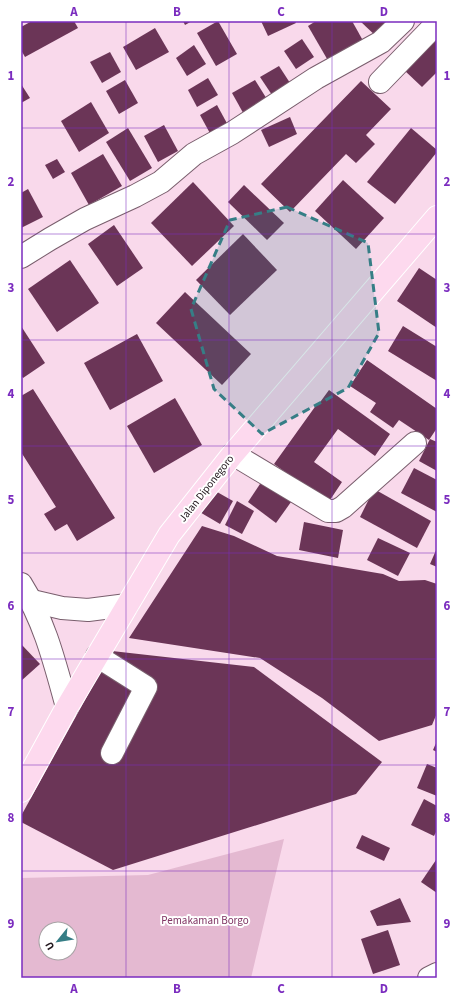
<svg xmlns="http://www.w3.org/2000/svg" width="458" height="999" font-family="'Source Sans 3',sans-serif">
  <rect width="100%" height="100%" fill="#f9d9eb"/>
  <!-- green -->
  <path fill="#e4b9d1" fill-rule="evenodd" d="M 284,839 L 251,978 L 21,978 L 21,878 L 148,875 ZM 46,929 L 70,929 L 70,953 L 46,953 Z"/>
  <!-- building -->
  <g fill="#6b3557">
    <polygon points="32,21 74,21 78,28 25,57 21,50 21,27"/>
    <polygon points="183,21 192,21 185,25"/>
    <polygon points="218,21 237,54 216,66 197,33"/>
    <polygon points="261,21 295,21 296,23 268,36"/>
    <polygon points="316,21 352,21 366,46 330,64 308,26"/>
    <polygon points="360,21 396,21 379,39"/>
    <polygon points="155,28 169,52 136,70 123,47"/>
    <polygon points="302,39 314,57 296,69 284,51"/>
    <polygon points="437,39 437,72 422,87 404,70"/>
    <polygon points="194,45 206,64 187,76 176,58"/>
    <polygon points="110,52 121,72 102,83 90,62"/>
    <polygon points="279,66 292,86 274,98 260,77"/>
    <polygon points="208,78 218,95 197,107 188,90"/>
    <polygon points="125,80 138,103 119,114 106,91"/>
    <polygon points="255,80 270,104 246,118 232,93"/>
    <polygon points="361,81 391,109 366,135 375,144 356,163 346,154 290,212 261,184"/>
    <polygon points="21,84 30,98 21,103"/>
    <polygon points="91,102 109,133 79,152 61,121"/>
    <polygon points="217,105 229,127 212,137 200,115"/>
    <polygon points="290,117 297,134 269,147 261,130"/>
    <polygon points="164,125 178,151 158,162 144,136"/>
    <polygon points="128,128 152,168 130,181 106,142"/>
    <polygon points="411,128 437,150 437,152 395,204 367,182"/>
    <polygon points="103,154 122,186 89,205 71,173"/>
    <polygon points="57,159 65,172 53,179 45,165"/>
    <polygon points="343,180 384,218 356,249 315,211"/>
    <polygon points="193,182 234,226 192,266 151,223"/>
    <polygon points="244,185 284,223 267,240 228,202"/>
    <polygon points="28,189 43,217 21,228 21,193"/>
    <polygon points="114,225 143,268 117,286 88,244"/>
    <polygon points="243,234 277,270 230,315 196,280"/>
    <polygon points="70,260 99,303 57,332 28,289"/>
    <polygon points="419,268 437,280 437,328 397,301"/>
    <polygon points="185,292 251,354 222,385 156,323"/>
    <polygon points="21,326 45,363 23,378 21,375"/>
    <polygon points="403,326 437,347 437,381 388,351"/>
    <polygon points="137,334 163,381 110,410 84,363"/>
    <polygon points="367,360 437,409 437,428 429,440 399,420 393,428 370,412 376,403 350,386"/>
    <polygon points="33,389 115,518 77,541 67,524 55,531 44,514 56,507 21,452 21,396"/>
    <polygon points="329,390 390,434 375,456 338,429 314,462 342,482 328,503 274,464 317,404 318,405"/>
    <polygon points="175,398 202,445 154,473 127,426"/>
    <polygon points="430,439 437,442 437,471 419,461"/>
    <polygon points="414,468 437,480 437,512 401,493"/>
    <polygon points="262,481 291,502 276,523 248,502"/>
    <polygon points="210,488 233,501 220,524 198,511"/>
    <polygon points="374,489 431,521 417,548 360,517"/>
    <polygon points="237,501 254,511 242,534 225,525"/>
    <polygon points="304,522 343,530 338,558 299,550"/>
    <polygon points="202,526 234,536 277,556 383,574 399,581 425,580 437,584 437,713 432,725 379,741 322,698 260,658 129,638"/>
    <polygon points="378,538 410,553 398,576 367,560"/>
    <polygon points="437,548 437,567 430,564"/>
    <polygon points="21,644 40,664 21,681"/>
    <polygon points="112,651 254,667 382,762 356,794 113,870 21,822 21,816"/>
    <polygon points="437,741 437,752 433,750"/>
    <polygon points="427,764 437,768 437,796 417,788"/>
    <polygon points="424,799 437,806 437,830 434,836 411,825"/>
    <polygon points="362,835 390,848 384,861 356,848"/>
    <polygon points="436,860 437,860 437,893 421,882"/>
    <polygon points="400,898 411,922 377,926 370,911"/>
    <polygon points="388,930 400,965 373,974 361,939"/>
  </g>
  <g fill="none" stroke-linecap="round" stroke-linejoin="round">
    <defs>
      <g id="minor">
        <polyline points="380,82 437,23"/>
        <polyline points="21,257 50,239 85,219 135,196 161,182 194,154 232,133 316,78 381,42 403,21"/>
        <polyline points="233,454 328,511 336,511 343,507 415,443"/>
        <path d="M 21,584 C 45,622 55,664 67,707"/>
        <polyline points="32,601 62,608 88,610 127,605"/>
        <polyline points="97,656 146,687 112,753"/>
        <polyline points="429,978 437,974"/>
      </g>
      <polyline id="major" points="21,791 67,707 169,535 233,454 437,217"/>
    </defs>
    <!-- minor casing -->
    <use href="#minor" stroke="#795e6d" stroke-width="24"/>
    <!-- major casing -->
    <use href="#major" stroke="#fff" stroke-width="24"/>
    <!-- minor -->
    <use href="#minor" stroke="#fff" stroke-width="22"/>
    <!-- major -->
    <use href="#major" stroke="#fdd9ee" stroke-width="22"/>
  </g>
  <!-- marked area -->
  <path fill="#367e86" fill-opacity="0.2" stroke="#367e86" stroke-width="3" stroke-dasharray="8 5" stroke-linejoin="round" d="M 287,207 L 368,243 L 379,333 L 348,388 L 262,434 L 214,389 L 191,309 L 230,220 Z"/>
  <!-- grid -->
  <path fill="none" stroke="#7b2cbf" stroke-width="1" stroke-opacity="0.55" d="M 126,21 L 126,978M 229,21 L 229,978M 332,21 L 332,978M 21,128 L 437,128M 21,234 L 437,234M 21,340 L 437,340M 21,446 L 437,446M 21,553 L 437,553M 21,659 L 437,659M 21,765 L 437,765M 21,871 L 437,871"/>
  <g text-anchor="middle" stroke-width="4" stroke-linejoin="round" paint-order="stroke">
    <!-- street labels -->
    <g font-size="11" fill="#23181e" stroke="#fff">
      <text transform="translate(206 488) rotate(-52)" y="4">Jalan Diponegoro</text>
    </g>
    <!-- park labels -->
    <g font-size="11" fill="#803564" stroke="#fff">
      <text x="205" y="924">Pemakaman Borgo</text>
    </g>
  </g>
  <!-- border -->
  <rect width="458" height="999" fill="none" stroke="#ffffff" stroke-width="44"/>
  <!-- north arrow -->
  <g transform="translate(58 941) rotate(240)"><circle r="19" fill="#ffffff" stroke="#a7a3a5"/>
  <path d="M0-3L7 15L0 10L-7 15Z" fill="#367e86"/>
  <text y="-6" font-size="11" font-weight="bold" text-anchor="middle" fill="#23181e">U</text>
  </g>
  <rect x="22" y="22" width="414" height="955" fill="none" stroke="#7b2cbf" stroke-width="1.5"/>
  <g font-size="13" text-anchor="middle" font-weight="bold" fill="#7b2cbf">
    <text x="74" y="16">A</text>
    <text x="177" y="16">B</text>
    <text x="281" y="16">C</text>
    <text x="384" y="16">D</text>
    <text x="11" y="80">1</text>
    <text x="447" y="80">1</text>
    <text x="11" y="186">2</text>
    <text x="447" y="186">2</text>
    <text x="11" y="292">3</text>
    <text x="447" y="292">3</text>
    <text x="11" y="398">4</text>
    <text x="447" y="398">4</text>
    <text x="11" y="504">5</text>
    <text x="447" y="504">5</text>
    <text x="11" y="610">6</text>
    <text x="447" y="610">6</text>
    <text x="11" y="716">7</text>
    <text x="447" y="716">7</text>
    <text x="11" y="822">8</text>
    <text x="447" y="822">8</text>
    <text x="11" y="928">9</text>
    <text x="447" y="928">9</text>
    <text x="74" y="993">A</text>
    <text x="177" y="993">B</text>
    <text x="281" y="993">C</text>
    <text x="384" y="993">D</text>
  </g>
</svg>
